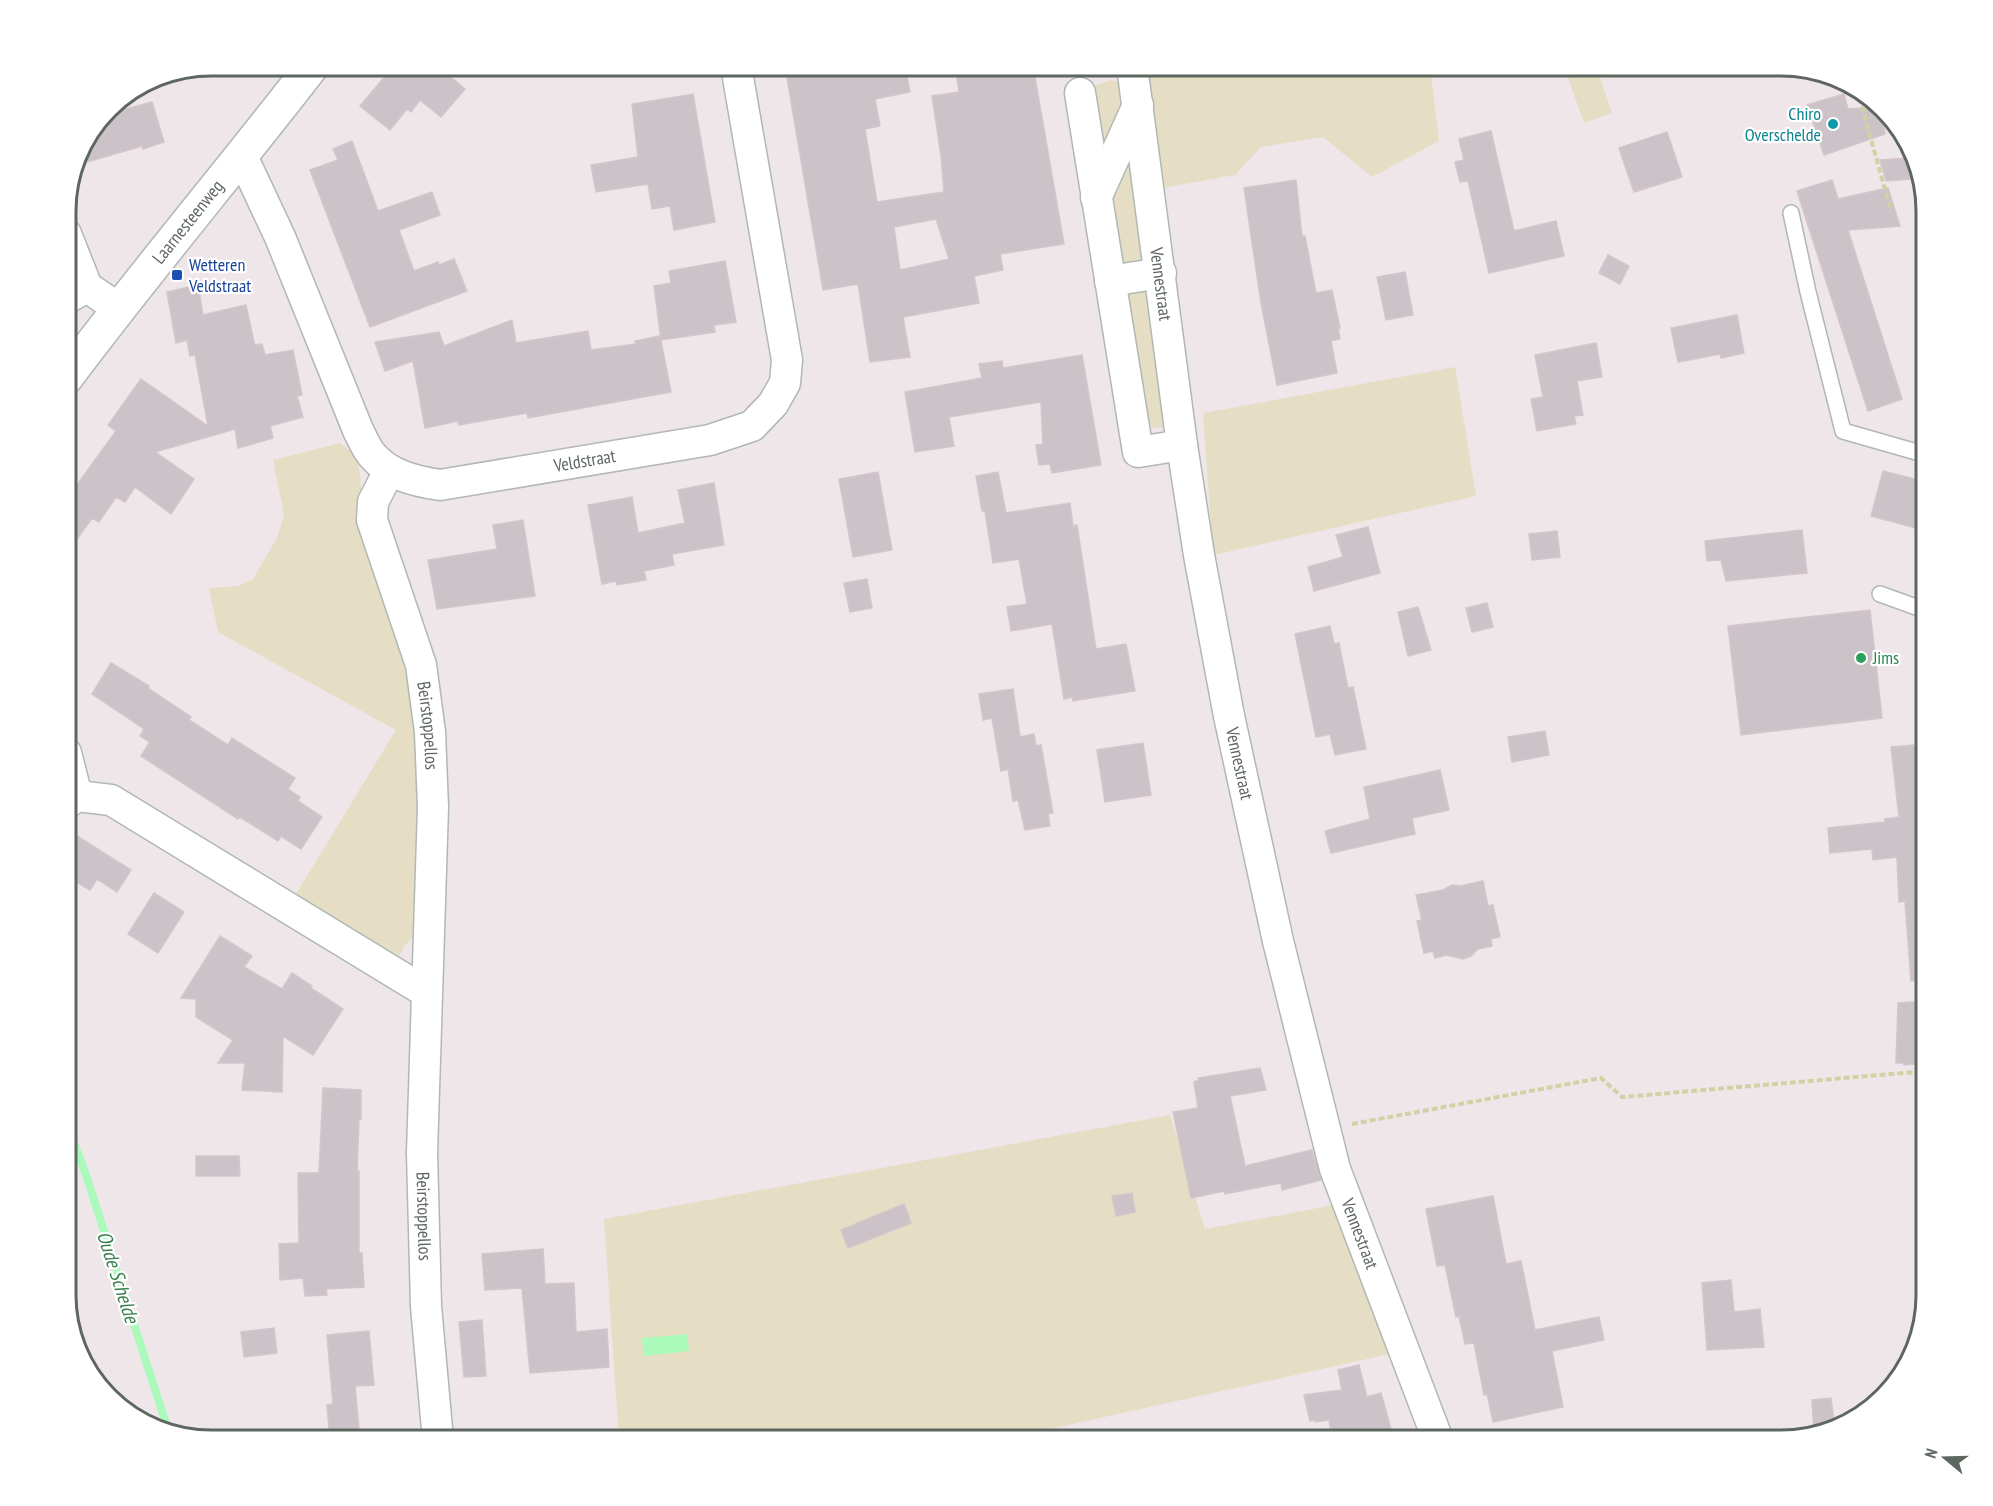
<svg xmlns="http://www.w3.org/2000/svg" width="1993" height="1506" font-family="'PT Sans Narrow',sans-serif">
  <rect width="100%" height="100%" fill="#efe6ea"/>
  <!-- green -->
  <g fill="#e5ddc4">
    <polygon points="1145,66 1430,66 1439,141 1372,177 1323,137 1261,147 1235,175 1162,188"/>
    <polygon points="1564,66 1596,66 1612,113 1584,123"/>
    <polygon points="1111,80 1126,84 1128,111 1102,172 1088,88"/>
    <polygon points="1135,130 1151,241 1141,265 1122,265 1107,193"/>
    <polygon points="1140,288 1151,295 1165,427 1153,428 1142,415 1125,303 1132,290"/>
    <polygon points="1455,367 1476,496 1213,555 1203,413"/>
    <polygon points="340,443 355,455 360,473 362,502 410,664 423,758 417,933 405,945 398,958 293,899 396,730 218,632 209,588 238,586 253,579 277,538 284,515 273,460"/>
    <polygon points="1170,1115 1205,1229 1334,1205 1394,1353 1000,1440 619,1440 604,1219"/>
  </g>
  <!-- water -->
  <polygon fill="#abfabb" points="687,1334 689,1351 644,1356 642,1338"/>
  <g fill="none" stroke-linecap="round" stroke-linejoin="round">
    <!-- stream -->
    <polyline stroke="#abfabb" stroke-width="8" points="66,1121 86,1175 169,1433"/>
  </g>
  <!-- building -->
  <g fill="#cbc3c7" stroke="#d4c5cd" stroke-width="1.5" fill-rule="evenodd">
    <polygon points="394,66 459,66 450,76 465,89 441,117 420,100 411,112 407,109 390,130 360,106"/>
    <path d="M 785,66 L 905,66 L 910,92 L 875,99 L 880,126 L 865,129 L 877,202 L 944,192 L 941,156 L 932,96 L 959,92 L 956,72 L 972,70 L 972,66 L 1033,66 L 1064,244 L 1000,254 L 1003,270 L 974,276 L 979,303 L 903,317 L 910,357 L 870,362 L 858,284 L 823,290 ZM 936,219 L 949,259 L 900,270 L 894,227 Z"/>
    <polygon points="693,94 715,222 674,230 670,206 652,209 648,184 596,192 591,165 638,157 632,104"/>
    <polygon points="1844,94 1848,109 1879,107 1881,109 1885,134 1824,155 1807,105"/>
    <polygon points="116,102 119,111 152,102 164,142 143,149 142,146 87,162 82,146"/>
    <polygon points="1491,131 1514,231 1556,221 1564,256 1489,273 1468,181 1460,182 1455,162 1464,160 1459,139"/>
    <polygon points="1667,132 1682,177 1634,192 1619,148"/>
    <polygon points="352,141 378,211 432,192 440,215 399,230 414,271 438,262 439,265 454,259 467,291 370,327 310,170 338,160 333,149"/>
    <polygon points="1908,158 1910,179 1886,181 1880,160"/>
    <polygon points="1296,180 1302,236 1305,236 1316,293 1332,290 1340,328 1338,328 1340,339 1331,341 1337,373 1277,385 1261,303 1244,188"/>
    <polygon points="1832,180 1838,199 1888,188 1900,226 1848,230 1902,399 1868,411 1797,191"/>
    <polygon points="1608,255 1629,266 1620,284 1599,273"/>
    <polygon points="725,261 736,322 714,325 715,332 661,340 654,286 671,283 669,271"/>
    <polygon points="1405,272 1413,315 1386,320 1377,277"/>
    <polygon points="198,285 203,315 246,305 254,342 255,345 262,344 265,355 293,350 302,395 297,396 303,417 270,426 273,438 238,448 235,429 155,452 194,479 171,514 135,487 125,502 116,497 99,522 92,518 66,555 66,500 116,431 108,425 141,379 208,426 195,355 190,356 187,340 176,343 167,292"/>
    <polygon points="1737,315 1744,353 1721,358 1720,354 1678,362 1671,328"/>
    <polygon points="512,320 516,343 588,331 591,350 636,344 635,341 660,336 671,392 528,418 527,413 459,425 458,421 425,428 413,361 385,371 375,342 439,332 444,346"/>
    <polygon points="1596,343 1602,377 1577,381 1583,415 1574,416 1576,424 1537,431 1531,399 1543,397 1535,355"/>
    <polygon points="1082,355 1101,465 1052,473 1050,464 1039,465 1036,445 1043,444 1041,402 949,417 954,446 915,452 905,392 982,378 979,364 1002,361 1003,368"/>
    <polygon points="1883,471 1927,482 1927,531 1871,516"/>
    <polygon points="878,472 892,550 853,557 839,479"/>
    <polygon points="998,472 1006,513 1070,503 1073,526 1077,525 1096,649 1126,644 1135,691 1073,701 1072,697 1064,699 1052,624 1011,631 1007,607 1027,604 1019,559 993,563 985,511 982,511 976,476"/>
    <polygon points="714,483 724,545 672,554 674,565 644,571 646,580 617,585 616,581 602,584 588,505 632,497 638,533 685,523 678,490"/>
    <polygon points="523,520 535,596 437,609 428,560 497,549 493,525"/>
    <polygon points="1368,527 1380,573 1314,591 1308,567 1343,557 1336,535"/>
    <polygon points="1802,530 1807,573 1726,581 1721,560 1707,561 1705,541"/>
    <polygon points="1557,531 1560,557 1532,560 1529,534"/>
    <polygon points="867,579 872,608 850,612 844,583"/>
    <polygon points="1487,603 1493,627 1472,632 1466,608"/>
    <polygon points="1418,607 1431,650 1408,656 1398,612"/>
    <polygon points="1870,610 1882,718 1741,735 1728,626"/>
    <polygon points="1330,626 1334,644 1339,643 1348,688 1353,687 1366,749 1335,755 1330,734 1316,737 1295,634"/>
    <polygon points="111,663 149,686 148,688 191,717 189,720 228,745 232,738 295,778 288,789 300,797 298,801 322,817 301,849 281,836 278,841 240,817 238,819 141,756 150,742 140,736 144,729 92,694"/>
    <polygon points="1013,689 1020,737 1034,734 1036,746 1041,745 1053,813 1048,814 1050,826 1025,830 1018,800 1013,801 1008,769 1001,771 992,718 983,720 979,694"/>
    <polygon points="1545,731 1549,755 1512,762 1508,737"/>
    <polygon points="1143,743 1151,795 1105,802 1097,750"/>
    <polygon points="1927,744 1927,980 1911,981 1905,901 1899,902 1897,857 1873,860 1872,849 1830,853 1828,828 1885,822 1885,819 1899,817 1891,747"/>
    <polygon points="1440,770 1449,810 1412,818 1415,834 1331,853 1325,831 1370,819 1364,787"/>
    <polygon points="77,836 131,870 117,892 97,879 90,890 66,876 66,853"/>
    <polygon points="1483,881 1488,906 1493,905 1500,937 1491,939 1492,946 1478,949 1471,956 1463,959 1446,955 1435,958 1433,951 1424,953 1417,921 1422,920 1416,895 1443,890 1452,885 1460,886"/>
    <polygon points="154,893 184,912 158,953 128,934"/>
    <polygon points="220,936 252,956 244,967 282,989 292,973 312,986 311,988 343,1009 313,1055 283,1036 282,1092 242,1090 245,1063 218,1063 233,1040 196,1017 196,999 181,998"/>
    <polygon points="1927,1001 1927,1063 1904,1065 1904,1063 1896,1063 1898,1003"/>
    <polygon points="1260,1068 1266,1090 1230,1096 1245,1166 1312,1150 1321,1180 1282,1190 1281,1183 1225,1194 1224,1191 1191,1198 1173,1112 1198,1108 1194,1082 1199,1080 1198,1078"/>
    <polygon points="323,1088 361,1090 361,1119 359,1119 357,1171 359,1171 359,1253 362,1253 364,1287 326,1289 327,1295 305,1296 303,1278 280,1280 279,1244 299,1243 298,1173 319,1173"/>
    <polygon points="196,1156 239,1156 240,1176 196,1176"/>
    <polygon points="1132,1193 1135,1212 1116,1216 1112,1196"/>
    <polygon points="1493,1196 1506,1264 1521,1261 1535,1330 1599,1317 1604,1340 1552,1351 1563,1407 1493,1422 1487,1394 1484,1395 1474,1343 1465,1344 1459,1316 1456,1317 1445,1265 1437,1266 1426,1209"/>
    <polygon points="904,1204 911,1223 848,1248 841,1230"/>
    <polygon points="543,1249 545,1284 574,1283 576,1332 607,1329 609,1367 530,1373 522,1288 485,1290 482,1254"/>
    <polygon points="1731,1280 1734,1312 1760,1309 1764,1347 1707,1350 1702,1283"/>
    <polygon points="482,1320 486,1376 464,1377 459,1322"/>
    <polygon points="274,1328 277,1353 244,1357 241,1332"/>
    <polygon points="369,1331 374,1385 355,1386 360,1440 330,1440 327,1405 333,1404 327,1335"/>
    <polygon points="1359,1365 1367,1397 1381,1393 1394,1440 1332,1440 1329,1420 1315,1422 1315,1420 1310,1421 1304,1395 1342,1390 1338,1370"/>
    <polygon points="1831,1398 1835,1428 1814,1432 1812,1400"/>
  </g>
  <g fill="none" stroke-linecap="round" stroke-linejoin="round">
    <defs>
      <g id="lane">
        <polyline points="1791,213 1808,292 1843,431 1927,455"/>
        <polyline points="1880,594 1927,611"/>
      </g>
      <g id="street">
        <path id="s1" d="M 1132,66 L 1182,445 L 1199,555 L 1229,716 L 1278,941 L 1335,1169 L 1438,1440"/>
        <polyline points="1080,93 1138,452 1182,445"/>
        <path id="s2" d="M 242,156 L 280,237 L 358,430 C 362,438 366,448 372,455 C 389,475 414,481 440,485 L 710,440 L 752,426 L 773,404 L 785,383 L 787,360 L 736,66"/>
        <polyline points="1096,198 1138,105"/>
        <polyline points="66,234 87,287"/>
        <polyline points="1110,281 1161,273"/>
        <polyline points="66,299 87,287 118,308"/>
        <path id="s3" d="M 389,471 L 373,502 L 372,520 L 421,665 L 430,732 L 433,807 L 422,1153 L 426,1306 L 438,1440"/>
        <polyline points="66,753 77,796"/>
        <polyline points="66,804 77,796 111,800 426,992"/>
      </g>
      <g id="secondary">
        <path id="s4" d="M 66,378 C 145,272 231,171 312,66"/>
      </g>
    </defs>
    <!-- lane casing -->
    <use href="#lane" stroke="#b1b8b4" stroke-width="18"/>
    <!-- street casing -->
    <use href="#street" stroke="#b1b8b4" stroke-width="33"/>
    <!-- secondary casing -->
    <use href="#secondary" stroke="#b0b8b3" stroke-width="36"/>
    <!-- path -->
    <g stroke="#d0d2a5" stroke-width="4" stroke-dasharray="6 3" stroke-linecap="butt">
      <polyline points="1857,89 1891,211"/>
      <polyline points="1352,1124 1601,1078 1622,1097 1927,1071"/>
    </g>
    <!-- lane -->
    <use href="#lane" stroke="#fff" stroke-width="15"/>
    <!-- street -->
    <use href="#street" stroke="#fff" stroke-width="30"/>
    <!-- secondary -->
    <use href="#secondary" stroke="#fff" stroke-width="33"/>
  </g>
  <!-- markers -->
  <circle fill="#0f9aa8" stroke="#fff" stroke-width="2" cx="1833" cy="124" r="6"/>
  <rect fill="#1a4fb4" stroke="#fff" stroke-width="2" x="171" y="269" width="12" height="12" rx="3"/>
  <circle fill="#2e9e5b" stroke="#fff" stroke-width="2" cx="1861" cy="658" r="6"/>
  <g text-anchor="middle" stroke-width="4.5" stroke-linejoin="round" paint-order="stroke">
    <!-- culture labels -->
    <g font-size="18" fill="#0d838f" stroke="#fff" text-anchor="end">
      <text x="1821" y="120">Chiro<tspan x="1821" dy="21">Overschelde</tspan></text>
    </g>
    <!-- street labels -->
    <g font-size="18" fill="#5e6660" stroke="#fff">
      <text dy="6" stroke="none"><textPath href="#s4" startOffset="198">Laarnesteenweg</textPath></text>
      <text dy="6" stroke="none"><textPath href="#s1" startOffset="220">Vennestraat</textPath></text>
      <text dy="6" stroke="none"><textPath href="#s2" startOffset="549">Veldstraat</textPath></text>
      <text dy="6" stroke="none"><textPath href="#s3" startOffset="267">Beirstoppellos</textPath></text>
      <text dy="6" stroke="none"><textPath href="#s1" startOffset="706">Vennestraat</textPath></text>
      <text dy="6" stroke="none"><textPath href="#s3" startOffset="758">Beirstoppellos</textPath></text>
      <text dy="6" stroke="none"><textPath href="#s1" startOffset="1192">Vennestraat</textPath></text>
    </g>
    <!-- transit labels -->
    <g font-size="18" fill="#164399" stroke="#fff" text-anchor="start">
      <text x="189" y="271">Wetteren<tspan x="189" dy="21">Veldstraat</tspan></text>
    </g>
    <!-- leisure labels -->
    <g font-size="18" fill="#27864d" stroke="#fff" text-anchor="start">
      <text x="1873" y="664">Jims</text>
    </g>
    <!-- water labels -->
    <g font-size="20" font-style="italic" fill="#39814d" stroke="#fff">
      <text transform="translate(118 1277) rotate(72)" y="7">Oude Schelde</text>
    </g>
  </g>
  <!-- crop -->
  <path d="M0 0H1993V1506H0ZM211 76H1781A135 135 0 0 1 1916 211V1295A135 135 0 0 1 1781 1430H211A135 135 0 0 1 76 1295V211A135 135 0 0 1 211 76Z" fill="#fff" fill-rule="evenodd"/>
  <path fill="none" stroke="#5e6660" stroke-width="3" d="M211 76H1781A135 135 0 0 1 1916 211V1295A135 135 0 0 1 1781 1430H211A135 135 0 0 1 76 1295V211A135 135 0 0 1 211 76Z"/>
  <!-- north arrow -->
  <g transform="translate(1945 1458) rotate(289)" stroke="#ffffff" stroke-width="4.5" paint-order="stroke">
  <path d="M0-4.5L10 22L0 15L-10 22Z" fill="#5e6660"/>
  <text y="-9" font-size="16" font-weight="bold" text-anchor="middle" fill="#5e6660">N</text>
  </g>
</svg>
